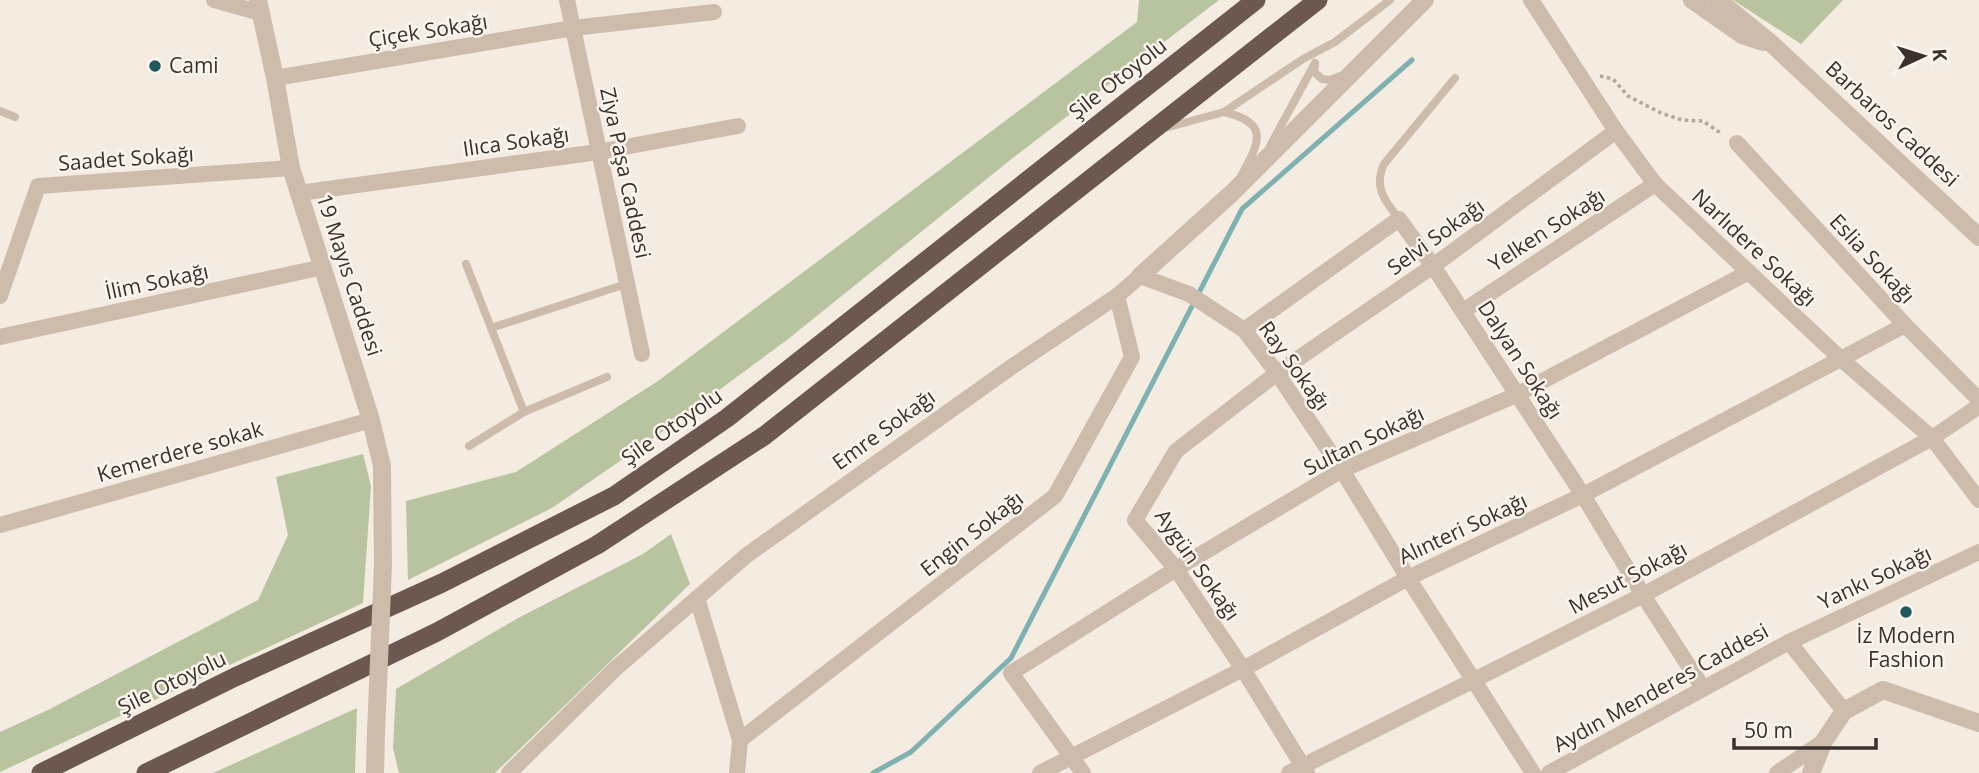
<svg xmlns="http://www.w3.org/2000/svg" width="1979" height="773" font-family="'Open Sans',sans-serif">
  <rect width="100%" height="100%" fill="#f4ebe1"/>
  <!-- green -->
  <g fill="#b8c4a0">
    <polygon points="1139,0 1219,0 1014,157 787,340 659,434 552,508 408,580 406,501 516,472 658,381 1137,22"/>
    <polygon points="1733,0 1843,0 1801,44"/>
    <polygon points="363,454 371,486 363,603 0,772 0,732 48,710 258,600 288,535 276,477"/>
    <polygon points="671,534 690,584 495,773 399,773 393,748 396,689 520,617 643,554"/>
    <polygon points="357,708 355,773 213,773"/>
  </g>
  <g fill="none" stroke-linecap="round" stroke-linejoin="round">
    <!-- stream -->
    <polyline stroke="#7fb0b2" stroke-width="5" points="873,773 911,752 1011,658 1242,209 1412,60"/>
    <!-- path -->
    <polyline stroke="#b9a596" stroke-width="3.5" stroke-dasharray="3.5 3.5" stroke-linecap="butt" points="1600,76 1613,79 1628,96 1661,113 1682,120 1703,121 1722,134"/>
    <!-- service -->
    <g stroke="#cdbbac" stroke-width="8">
      <polyline points="1315,65 1314,72 1322,79 1330,80 1343,75"/>
      <polyline points="0,111 15,117"/>
      <path d="M 1224,112 C 1271,123 1259,143 1241,176"/>
      <polyline points="1165,128 1224,112 1303,59 1335,42 1390,0"/>
      <polyline points="1270,146 1315,63"/>
      <path d="M 1399,219 C 1385,201 1373,187 1384,164 L 1455,78"/>
      <polyline points="466,264 524,412"/>
      <polyline points="491,328 626,284"/>
      <polyline points="469,446 524,412 607,377"/>
    </g>
    <!-- minor -->
    <g stroke="#cdbbac" stroke-width="16">
      <polyline points="214,0 261,13"/>
      <polyline points="567,0 642,354"/>
      <polyline points="1531,0 1616,131 1655,184 1841,359 1932,438 1979,500"/>
      <polyline points="275,78 573,28 714,12"/>
      <polyline points="1737,143 1905,325 1979,400"/>
      <polyline points="299,193 598,152 738,126"/>
      <polyline points="0,296 38,186 291,168"/>
      <polyline points="1463,311 1655,184"/>
      <polyline points="1244,330 1399,219 1433,266 1583,495 1643,595 1703,688"/>
      <polyline points="0,337 323,267"/>
      <polyline points="0,525 371,420"/>
      <polyline points="697,598 740,740 737,773"/>
      <polyline points="1789,642 1979,552"/>
      <polyline points="740,740 1055,496 1132,357 1117,296"/>
      <polyline points="509,773 615,669 747,555 1010,368 1117,296 1140,276 1189,294 1244,330 1277,373 1342,470 1408,578 1533,773"/>
      <polyline points="1040,773 1243,669 1408,578 1583,495 1905,325"/>
      <polyline points="1083,773 1011,673 1176,569 1342,470 1516,395 1749,272"/>
      <polyline points="1289,773 1643,595 1932,438 1979,406"/>
      <polyline points="1307,773 1243,669 1176,569 1135,520 1176,451 1277,373 1433,266 1616,131"/>
      <polyline points="1549,773 1789,642 1844,711"/>
      <polyline points="1777,773 1824,741"/>
    </g>
    <!-- tertiary -->
    <g stroke="#cdbbac" stroke-width="18">
      <polyline points="258,0 275,78 291,168 371,420 382,466 383,565"/>
      <polyline points="1692,0 1742,35 1763,42"/>
      <polyline points="1718,0 1773,45 1979,237"/>
      <polyline points="1140,276 1232,193 1425,0"/>
      <polyline points="375,773 376,732"/>
      <polyline points="1811,773 1824,741 1844,711 1883,690 1979,723"/>
    </g>
    <!-- trunk -->
    <g stroke="#6c584f" stroke-width="19">
      <polyline points="41,773 235,677 442,583 614,496 727,418 1256,0"/>
      <polyline points="146,773 437,632 597,545 764,436 1318,0"/>
    </g>
    <!-- tertiary-bridge -->
    <polyline stroke="#cdbbac" stroke-width="18" points="376,732 383,565"/>
  </g>
  <!-- markers -->
  <g fill="#1f5a5e" stroke="#fbf5ee" stroke-width="2.5">
    <circle cx="155" cy="66" r="7"/>
    <circle cx="1906" cy="612" r="7"/>
  </g>
  <g text-anchor="middle" stroke-width="5" stroke-linejoin="round" paint-order="stroke">
    <!-- street labels -->
    <g font-size="21" fill="#3b302b" stroke="#fbf5ee">
      <text transform="translate(428 31) rotate(-9)" y="7">Çiçek Sokağı</text>
      <text transform="translate(1118 79) rotate(-38)" y="7">Şile Otoyolu</text>
      <text transform="translate(1892 124) rotate(43)" y="7">Barbaros Caddesi</text>
      <text transform="translate(516 142) rotate(-8)" y="7">Ilıca Sokağı</text>
      <text transform="translate(126 159) rotate(-4)" y="7">Saadet Sokağı</text>
      <text transform="translate(625 173) rotate(78)" y="7">Ziya Paşa Caddesi</text>
      <text transform="translate(1547 230) rotate(-33)" y="7">Yelken Sokağı</text>
      <text transform="translate(1436 237) rotate(-36)" y="7">Selvi Sokağı</text>
      <text transform="translate(1754 248) rotate(43)" y="7">Narlıdere Sokağı</text>
      <text transform="translate(1872 259) rotate(47)" y="7">Eslia Sokağı</text>
      <text transform="translate(349 275) rotate(72)" y="7">19 Mayıs Caddesi</text>
      <text transform="translate(157 282) rotate(-12)" y="7">İlim Sokağı</text>
      <text transform="translate(1520 360) rotate(57)" y="7">Dalyan Sokağı</text>
      <text transform="translate(1294 366) rotate(54)" y="7">Ray Sokağı</text>
      <text transform="translate(672 427) rotate(-35)" y="7">Şile Otoyolu</text>
      <text transform="translate(884 430) rotate(-36)" y="7">Emre Sokağı</text>
      <text transform="translate(1364 441) rotate(-26)" y="7">Sultan Sokağı</text>
      <text transform="translate(180 452) rotate(-16)" y="7">Kemerdere sokak</text>
      <text transform="translate(1463 529) rotate(-25)" y="7">Alınteri Sokağı</text>
      <text transform="translate(972 534) rotate(-38)" y="7">Engin Sokağı</text>
      <text transform="translate(1197 565) rotate(55)" y="7">Aygün Sokağı</text>
      <text transform="translate(1628 578) rotate(-28)" y="7">Mesut Sokağı</text>
      <text transform="translate(1875 578) rotate(-25)" y="7">Yankı Sokağı</text>
      <text transform="translate(172 683) rotate(-26)" y="7">Şile Otoyolu</text>
      <text transform="translate(1661 688) rotate(-29)" y="7">Aydın Menderes Caddesi</text>
    </g>
    <!-- poi labels -->
    <g font-size="21" fill="#3b302b" stroke="#fbf5ee" text-anchor="start">
      <text x="169" y="73">Cami</text>
      <text x="1906" y="643" text-anchor="middle">İz Modern<tspan x="1906" dy="24">Fashion</tspan></text>
    </g>
  </g>
  <!-- north arrow -->
  <g transform="translate(1923 56) rotate(86)" stroke="#fbf5ee" stroke-width="5" paint-order="stroke">
  <path d="M0-5L12 26L0 18L-12 26Z" fill="#3b302b"/>
  <text y="-10" font-size="19" font-weight="bold" text-anchor="middle" fill="#3b302b">K</text>
  </g>
  <!-- scale -->
  <path d="M1734 738v10h142v-10" fill="none" stroke="#3b302b" stroke-width="3.5"/>
  <text x="1744" y="738" font-size="21" fill="#3b302b" stroke="#fbf5ee" stroke-width="5" paint-order="stroke">50 m</text>
</svg>
